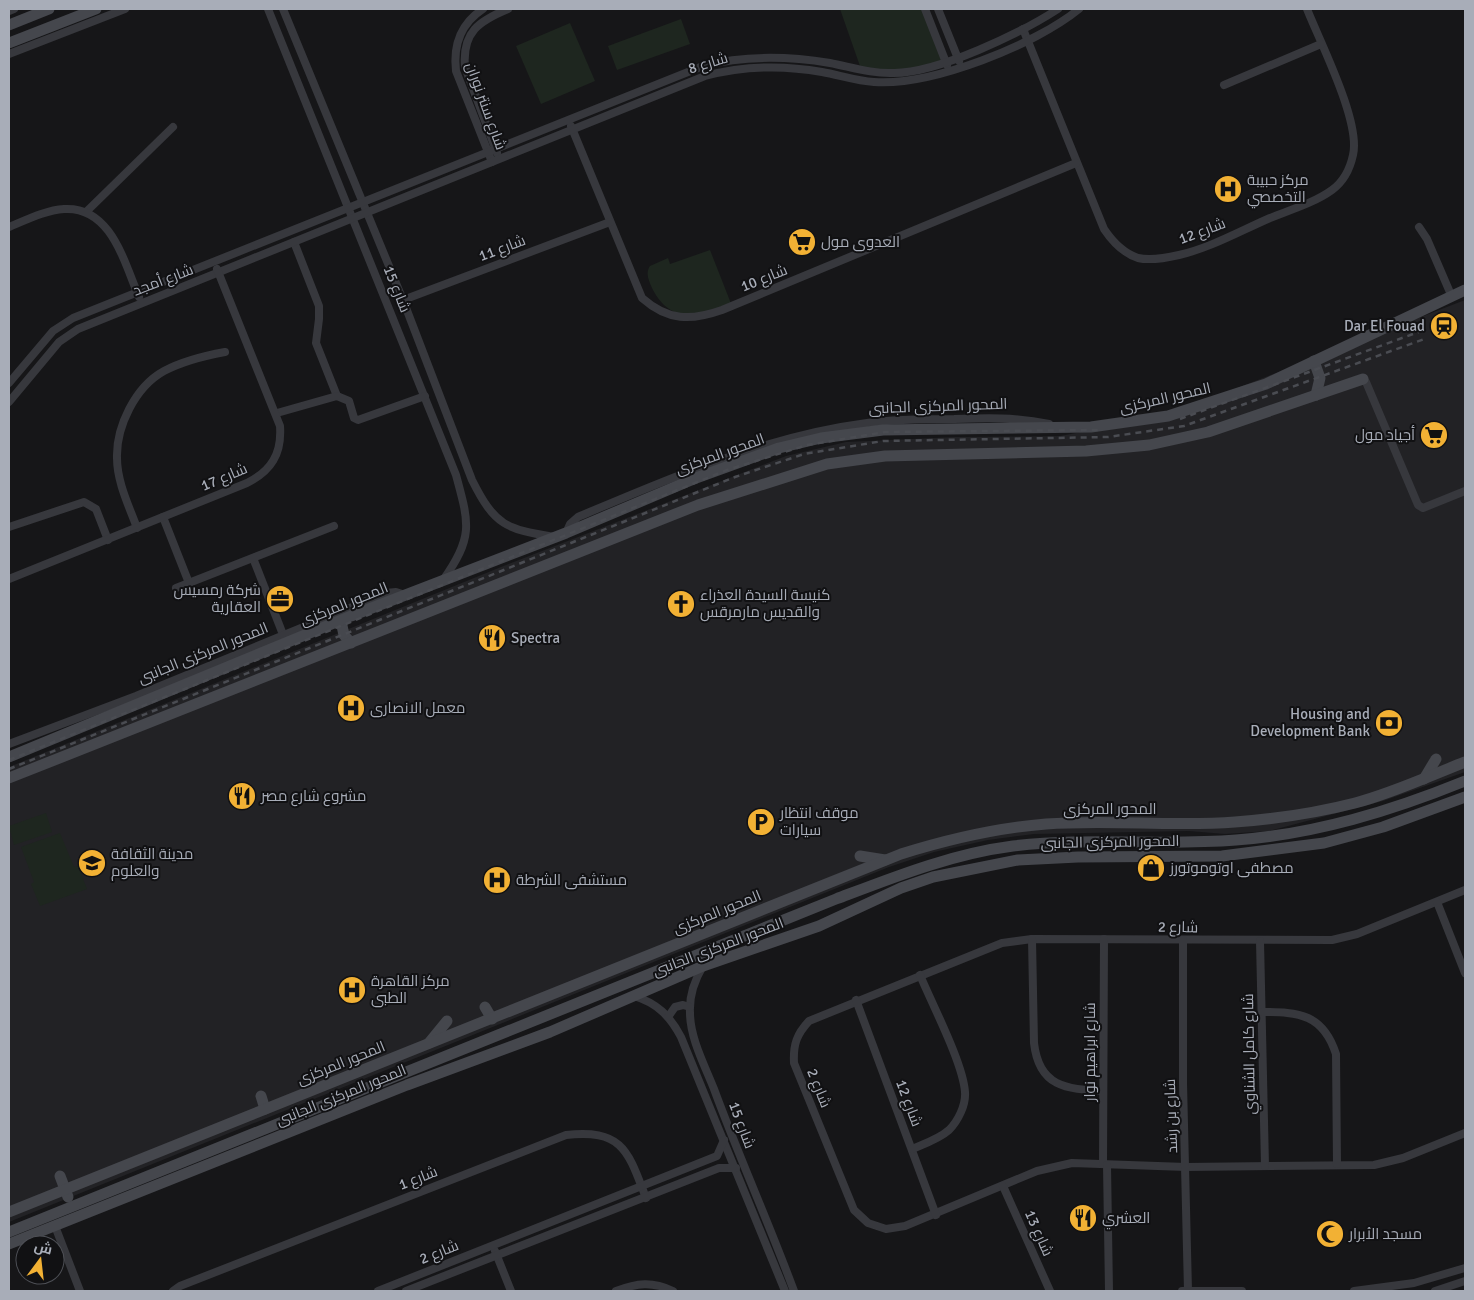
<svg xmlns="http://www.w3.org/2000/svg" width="1474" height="1300" font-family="Signika,Cairo,sans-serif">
  <rect width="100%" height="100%" fill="#161618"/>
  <!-- built -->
  <polygon fill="#222225" points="1465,300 1465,772 1383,801 1269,831 1225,834 1189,831 1034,834 988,840 934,852 889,867 9,1222 9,767 501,567 786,456 846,442 955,437 1060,436 1113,426 1180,410"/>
  <!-- green -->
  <g fill="#1e261f">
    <polygon points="840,9 924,9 944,60 921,70 861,69"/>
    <polygon points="681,19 690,44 617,70 608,46"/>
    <polygon points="570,23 595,81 541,104 516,46"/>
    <path d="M 710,250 L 732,306 C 699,315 671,326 652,288 C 649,281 645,273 650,266 L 668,258 L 670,264 Z"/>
    <polygon points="46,813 52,832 14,845 9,826"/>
    <polygon points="60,833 74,867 78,866 87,889 40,906 31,884 34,882 21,847"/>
  </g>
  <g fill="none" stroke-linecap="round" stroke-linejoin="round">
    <!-- street -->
    <g stroke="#37383d" stroke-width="8">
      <path d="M 268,9 L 456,475 C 469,523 474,537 443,580"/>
      <path d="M 283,9 L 403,300 L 472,480 C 495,526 506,529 554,537"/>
      <path d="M 483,9 C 460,24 453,45 456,71 L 492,162"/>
      <polyline points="925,9 947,65"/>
      <polyline points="938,9 959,61"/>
      <polyline points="9,11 14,9"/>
      <path d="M 1023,29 L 1104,229 C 1112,241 1123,253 1138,258 C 1151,261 1166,258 1179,255 C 1210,248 1240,231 1270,218 C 1290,210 1314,203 1332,190 C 1343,182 1350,169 1353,155 C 1361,122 1320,42 1307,9"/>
      <polyline points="9,54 125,9"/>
      <polyline points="1224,85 1321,44"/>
      <path d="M 571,126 L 642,298 C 668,321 691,321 722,310 L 1076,163"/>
      <path d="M 497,153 L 465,67 C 462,32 479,21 508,9"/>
      <polyline points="86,212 173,127"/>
      <path d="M 9,227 C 26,220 46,210 64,209 C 111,206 124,262 139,297"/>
      <polyline points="1419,227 1427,239 1452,297"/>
      <polyline points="294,242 319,306 319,319 316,343 337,396"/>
      <polyline points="403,300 610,222"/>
      <polyline points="1363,379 1366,382 1418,505 1423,508 1465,491"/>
      <path d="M 9,383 L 53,331 L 73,318 L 703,66 C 745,55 787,56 830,63 C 851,67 872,74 894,73 C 938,73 1021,33 1058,9"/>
      <path d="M 9,402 L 59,342 L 78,329 L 705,76 C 743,66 783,65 822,72 C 839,75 857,81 874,82 C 932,86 1035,45 1079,9"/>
      <polyline points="277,413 337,396 349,401 354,418 358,420 425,396"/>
      <polyline points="163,517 189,583"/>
      <polyline points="9,527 84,502 96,509 108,540"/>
      <path d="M 137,528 C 129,506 117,482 117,458 C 116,427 135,387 164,371 C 183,361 203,356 225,352"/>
      <path d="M 566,533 L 570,524 L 578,517 C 670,478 766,436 867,423 C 896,419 925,419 954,419 C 986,418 1017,417 1049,424"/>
      <polyline points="253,558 284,637"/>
      <path d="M 9,579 L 247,483 C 271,471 282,454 280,426 L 217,269"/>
      <polyline points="176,588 334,526"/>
      <polyline points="9,744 136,696 386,593 396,592 405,595"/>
      <path d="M 1465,890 L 1357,934 L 1332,940 L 1032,939 L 1002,943 L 809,1021 C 797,1034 793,1044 794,1063 L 854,1210 L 868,1223 L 886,1229 L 905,1226 L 1037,1171 L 1072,1163 L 1186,1167 L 1374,1165 L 1403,1158 L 1465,1133"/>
      <polyline points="1437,902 1465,973"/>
      <path d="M 1032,939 L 1034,1043 C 1039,1087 1066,1089 1103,1091"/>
      <polyline points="1183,940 1183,1083 1188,1291"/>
      <polyline points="1260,941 1265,1166"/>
      <path d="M 703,966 C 694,981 689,995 690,1013 C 690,1038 705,1066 714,1089 C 739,1157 769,1223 794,1291"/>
      <path d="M 634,996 C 657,1003 670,1016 681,1037 L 785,1291"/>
      <polyline points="856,1000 936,1215"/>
      <path d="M 1262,1012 C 1299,1012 1323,1014 1336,1054 L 1337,1164"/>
      <polyline points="668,1017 675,1007 683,1005 690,1007"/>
      <path d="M 912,1149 C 924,1144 939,1139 949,1130 C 958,1121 966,1105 965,1092 C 963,1063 932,1004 920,975"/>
      <polyline points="1103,1164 1104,939"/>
      <polyline points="1107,1165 1109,1291"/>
      <polyline points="1003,1186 1050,1291"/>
      <polyline points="55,1226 80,1291"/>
      <polyline points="495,1251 511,1291"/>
      <path d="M 173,1291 L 180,1286 L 566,1135 C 623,1129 628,1151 646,1198"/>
      <polyline points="378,1291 717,1156 724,1140"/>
      <polyline points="406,1291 719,1168 736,1168"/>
      <path d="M 616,1291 C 637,1283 652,1281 673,1291"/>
      <polyline points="1182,1291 1242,1291"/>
      <polyline points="1354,1291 1414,1283 1465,1268"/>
      <polyline points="1435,1291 1465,1281"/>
    </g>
    <!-- secondary -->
    <g stroke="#45474d" stroke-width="11">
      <polyline points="9,25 49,9"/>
      <polyline points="9,43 96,9"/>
      <polyline points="1314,361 1320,378 1316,395"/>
      <polyline points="341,621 344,635 351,643"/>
      <polyline points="9,757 351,616 566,533 696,478 779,448 821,438 883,430 1091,427 1168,416 1266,384 1465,290"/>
      <polyline points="9,778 698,505 827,464 885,456 1086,451 1149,445 1208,432 1363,379"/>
      <polyline points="1424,779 1436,759"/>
      <polyline points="860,856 885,860"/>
      <polyline points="485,1007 492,1019"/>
      <polyline points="429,1043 447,1021"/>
      <polyline points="261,1096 265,1109"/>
      <polyline points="60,1176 68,1197"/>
      <path d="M 9,1212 L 901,854 C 949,839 996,828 1046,824 C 1109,819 1172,827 1235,822 C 1275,819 1316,813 1355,803 C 1393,793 1429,776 1465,762"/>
      <path d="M 9,1232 L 836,899 C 894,877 951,854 1013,846 C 1087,837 1162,846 1236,840 C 1316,834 1391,811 1465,781"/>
      <polyline points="9,1244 407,1085 550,1032 703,966 819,926 901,888 933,877 1018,860 1078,857 1222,856 1324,843 1383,827 1465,797"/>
    </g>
    <!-- rail -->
    <g stroke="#4a4c52" stroke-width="2.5" stroke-dasharray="6 5" stroke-linecap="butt">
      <polyline points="1180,419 1424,330"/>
      <polyline points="9,760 727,470 807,445 885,432 1100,430"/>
      <polyline points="9,769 735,477 804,454 883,441 1108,437 1184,426 1427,338"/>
    </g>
  </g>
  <!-- icons -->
  <defs>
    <symbol id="hospital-disc" viewBox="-11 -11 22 22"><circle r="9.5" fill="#f2b134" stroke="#111113"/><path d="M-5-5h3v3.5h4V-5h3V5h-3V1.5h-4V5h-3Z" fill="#111"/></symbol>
    <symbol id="supermarket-disc" viewBox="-11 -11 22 22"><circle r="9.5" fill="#f2b134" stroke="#111113"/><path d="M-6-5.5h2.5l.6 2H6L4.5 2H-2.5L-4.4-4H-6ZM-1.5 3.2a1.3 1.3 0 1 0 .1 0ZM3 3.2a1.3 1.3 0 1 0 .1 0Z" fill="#111"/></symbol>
    <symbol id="station-disc" viewBox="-11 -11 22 22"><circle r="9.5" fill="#f2b134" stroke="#111113"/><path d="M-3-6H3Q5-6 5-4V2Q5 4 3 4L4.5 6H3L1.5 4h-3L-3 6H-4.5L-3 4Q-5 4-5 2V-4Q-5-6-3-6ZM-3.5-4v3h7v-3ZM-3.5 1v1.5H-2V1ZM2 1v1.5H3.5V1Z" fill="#111"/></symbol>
    <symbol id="office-disc" viewBox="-11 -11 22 22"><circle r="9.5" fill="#f2b134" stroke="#111113"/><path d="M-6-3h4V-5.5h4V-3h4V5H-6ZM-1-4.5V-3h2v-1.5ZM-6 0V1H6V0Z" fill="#111"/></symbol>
    <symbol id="church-disc" viewBox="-11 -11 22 22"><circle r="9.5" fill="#f2b134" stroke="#111113"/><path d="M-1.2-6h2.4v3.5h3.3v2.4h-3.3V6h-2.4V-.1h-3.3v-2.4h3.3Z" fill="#111"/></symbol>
    <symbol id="restaurant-disc" viewBox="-11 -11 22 22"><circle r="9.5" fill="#f2b134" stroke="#111113"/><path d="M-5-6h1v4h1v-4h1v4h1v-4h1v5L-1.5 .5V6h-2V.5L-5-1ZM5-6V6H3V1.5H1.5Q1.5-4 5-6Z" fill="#111"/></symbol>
    <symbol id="bank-disc" viewBox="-11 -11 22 22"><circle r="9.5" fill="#f2b134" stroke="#111113"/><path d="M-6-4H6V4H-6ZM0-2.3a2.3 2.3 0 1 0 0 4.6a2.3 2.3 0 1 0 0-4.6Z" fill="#111"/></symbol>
    <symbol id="parking-disc" viewBox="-11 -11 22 22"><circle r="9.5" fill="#f2b134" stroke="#111113"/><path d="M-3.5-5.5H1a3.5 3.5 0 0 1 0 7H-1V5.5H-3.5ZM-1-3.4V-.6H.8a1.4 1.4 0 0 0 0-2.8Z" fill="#111"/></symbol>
    <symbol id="university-disc" viewBox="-11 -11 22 22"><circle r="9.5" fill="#f2b134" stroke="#111113"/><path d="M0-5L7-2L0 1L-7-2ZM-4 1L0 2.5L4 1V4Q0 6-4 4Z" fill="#111"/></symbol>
    <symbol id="shop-disc" viewBox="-11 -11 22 22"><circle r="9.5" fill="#f2b134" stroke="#111113"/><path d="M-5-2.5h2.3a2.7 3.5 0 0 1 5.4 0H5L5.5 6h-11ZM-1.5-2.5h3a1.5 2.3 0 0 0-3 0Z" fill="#111"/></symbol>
    <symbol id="mosque-disc" viewBox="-11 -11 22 22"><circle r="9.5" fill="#f2b134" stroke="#111113"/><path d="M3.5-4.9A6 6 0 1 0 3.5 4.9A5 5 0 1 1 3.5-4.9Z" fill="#111"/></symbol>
  </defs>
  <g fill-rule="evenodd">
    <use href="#hospital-disc" x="1212" y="173" width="32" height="32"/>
    <use href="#supermarket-disc" x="786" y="226" width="32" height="32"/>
    <use href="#station-disc" x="1428" y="310" width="32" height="32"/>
    <use href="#supermarket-disc" x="1418" y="419" width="32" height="32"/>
    <use href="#office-disc" x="264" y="583" width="32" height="32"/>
    <use href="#church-disc" x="665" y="588" width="32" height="32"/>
    <use href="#restaurant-disc" x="476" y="622" width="32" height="32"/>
    <use href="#hospital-disc" x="335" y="692" width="32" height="32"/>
    <use href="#bank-disc" x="1373" y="707" width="32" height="32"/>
    <use href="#restaurant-disc" x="226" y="780" width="32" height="32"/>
    <use href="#parking-disc" x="745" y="806" width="32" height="32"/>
    <use href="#university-disc" x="76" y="847" width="32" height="32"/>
    <use href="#shop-disc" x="1135" y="852" width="32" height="32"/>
    <use href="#hospital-disc" x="481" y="864" width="32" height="32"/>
    <use href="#hospital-disc" x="336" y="974" width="32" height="32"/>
    <use href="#restaurant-disc" x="1067" y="1202" width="32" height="32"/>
    <use href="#mosque-disc" x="1314" y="1218" width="32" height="32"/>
  </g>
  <g text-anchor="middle" stroke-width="4" stroke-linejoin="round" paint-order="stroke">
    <!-- street labels -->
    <g font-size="15" fill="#a8adb8" stroke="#111113">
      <text transform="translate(708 63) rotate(-17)" y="5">شارع 8</text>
      <text transform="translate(486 106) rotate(70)" y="5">شارع سنتر نوران</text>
      <text transform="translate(1202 231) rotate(-21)" y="5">شارع 12</text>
      <text transform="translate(502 248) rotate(-21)" y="5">شارع 11</text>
      <text transform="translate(764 278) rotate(-22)" y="5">شارع 10</text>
      <text transform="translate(163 280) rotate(-21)" y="5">شارع أمجد</text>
      <text transform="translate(397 289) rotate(68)" y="5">شارع 15</text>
      <text transform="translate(1165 398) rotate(-13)" y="5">المحور المركزى</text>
      <text transform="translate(938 406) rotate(-2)" y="5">المحور المركزى الجانبى</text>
      <text transform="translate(720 454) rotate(-20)" y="5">المحور المركزى</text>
      <text transform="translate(224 477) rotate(-23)" y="5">شارع 17</text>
      <text transform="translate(344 604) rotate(-22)" y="5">المحور المركزى</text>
      <text transform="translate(203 653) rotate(-22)" y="5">المحور المركزى الجانبى</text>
      <text x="1110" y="814">المحور المركزى</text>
      <text transform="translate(1110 842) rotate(-1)" y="5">المحور المركزى الجانبى</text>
      <text transform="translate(717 912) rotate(-22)" y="5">المحور المركزى</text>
      <text transform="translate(1178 927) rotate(1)" y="5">شارع 2</text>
      <text transform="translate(718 947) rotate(-21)" y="5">المحور المركزى الجانبى</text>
      <text transform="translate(1090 1052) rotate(-90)" y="5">شارع ابراهيم نوار</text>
      <text transform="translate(1249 1054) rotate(-91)" y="5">شارع كامل الشناوي</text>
      <text transform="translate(341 1063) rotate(-22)" y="5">المحور المركزى</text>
      <text transform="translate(819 1088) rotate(68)" y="5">شارع 2</text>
      <text transform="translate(341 1095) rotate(-22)" y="5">المحور المركزى الجانبى</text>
      <text transform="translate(909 1103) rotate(69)" y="5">شارع 12</text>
      <text transform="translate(1171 1116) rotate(-92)" y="5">شارع بن رشد</text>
      <text transform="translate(742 1125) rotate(69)" y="5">شارع 15</text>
      <text transform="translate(418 1178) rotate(-21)" y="5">شارع 1</text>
      <text transform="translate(1039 1233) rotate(66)" y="5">شارع 13</text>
      <text transform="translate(439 1252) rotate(-22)" y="5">شارع 2</text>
    </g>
    <!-- poi labels -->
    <g font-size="15" fill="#a8adb8" stroke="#111113" text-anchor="start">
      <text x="1247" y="185">مركز حبيبة<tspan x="1247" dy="17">التخصصي</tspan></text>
      <text x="821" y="247">العدوى مول</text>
      <text x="1425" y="331" text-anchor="end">Dar El Fouad</text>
      <text x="1415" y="440" text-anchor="end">أجياد مول</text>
      <text x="261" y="595" text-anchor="end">شركة رمسيس<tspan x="261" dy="17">العقارية</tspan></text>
      <text x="700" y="600">كنيسة السيدة العذراء<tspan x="700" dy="17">والقديس مارمرقس</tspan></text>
      <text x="511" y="643">Spectra</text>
      <text x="370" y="713">معمل الانصارى</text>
      <text x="1370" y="719" text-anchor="end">Housing and<tspan x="1370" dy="17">Development Bank</tspan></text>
      <text x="261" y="801">مشروع شارع مصر</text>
      <text x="780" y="818">موقف انتظار<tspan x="780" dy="17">سيارات</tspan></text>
      <text x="111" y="859">مدينة الثقافة<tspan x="111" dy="17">والعلوم</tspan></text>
      <text x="1170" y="873">مصطفى اوتوموتورز</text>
      <text x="516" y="885">مستشفى الشرطة</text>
      <text x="371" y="986">مركز القاهرة<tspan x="371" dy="17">الطبى</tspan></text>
      <text x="1102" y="1223">العشري</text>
      <text x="1349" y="1239">مسجد الأبرار</text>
    </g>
  </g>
  <!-- border -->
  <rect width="1474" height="1300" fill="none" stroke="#a8adb8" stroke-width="20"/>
  <!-- north arrow -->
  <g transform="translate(40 1260) rotate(15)"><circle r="24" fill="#111113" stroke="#4d4f55"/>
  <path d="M0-4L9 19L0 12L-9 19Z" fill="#f2b134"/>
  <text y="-8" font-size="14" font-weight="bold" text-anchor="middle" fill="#a8adb8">ش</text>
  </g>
</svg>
